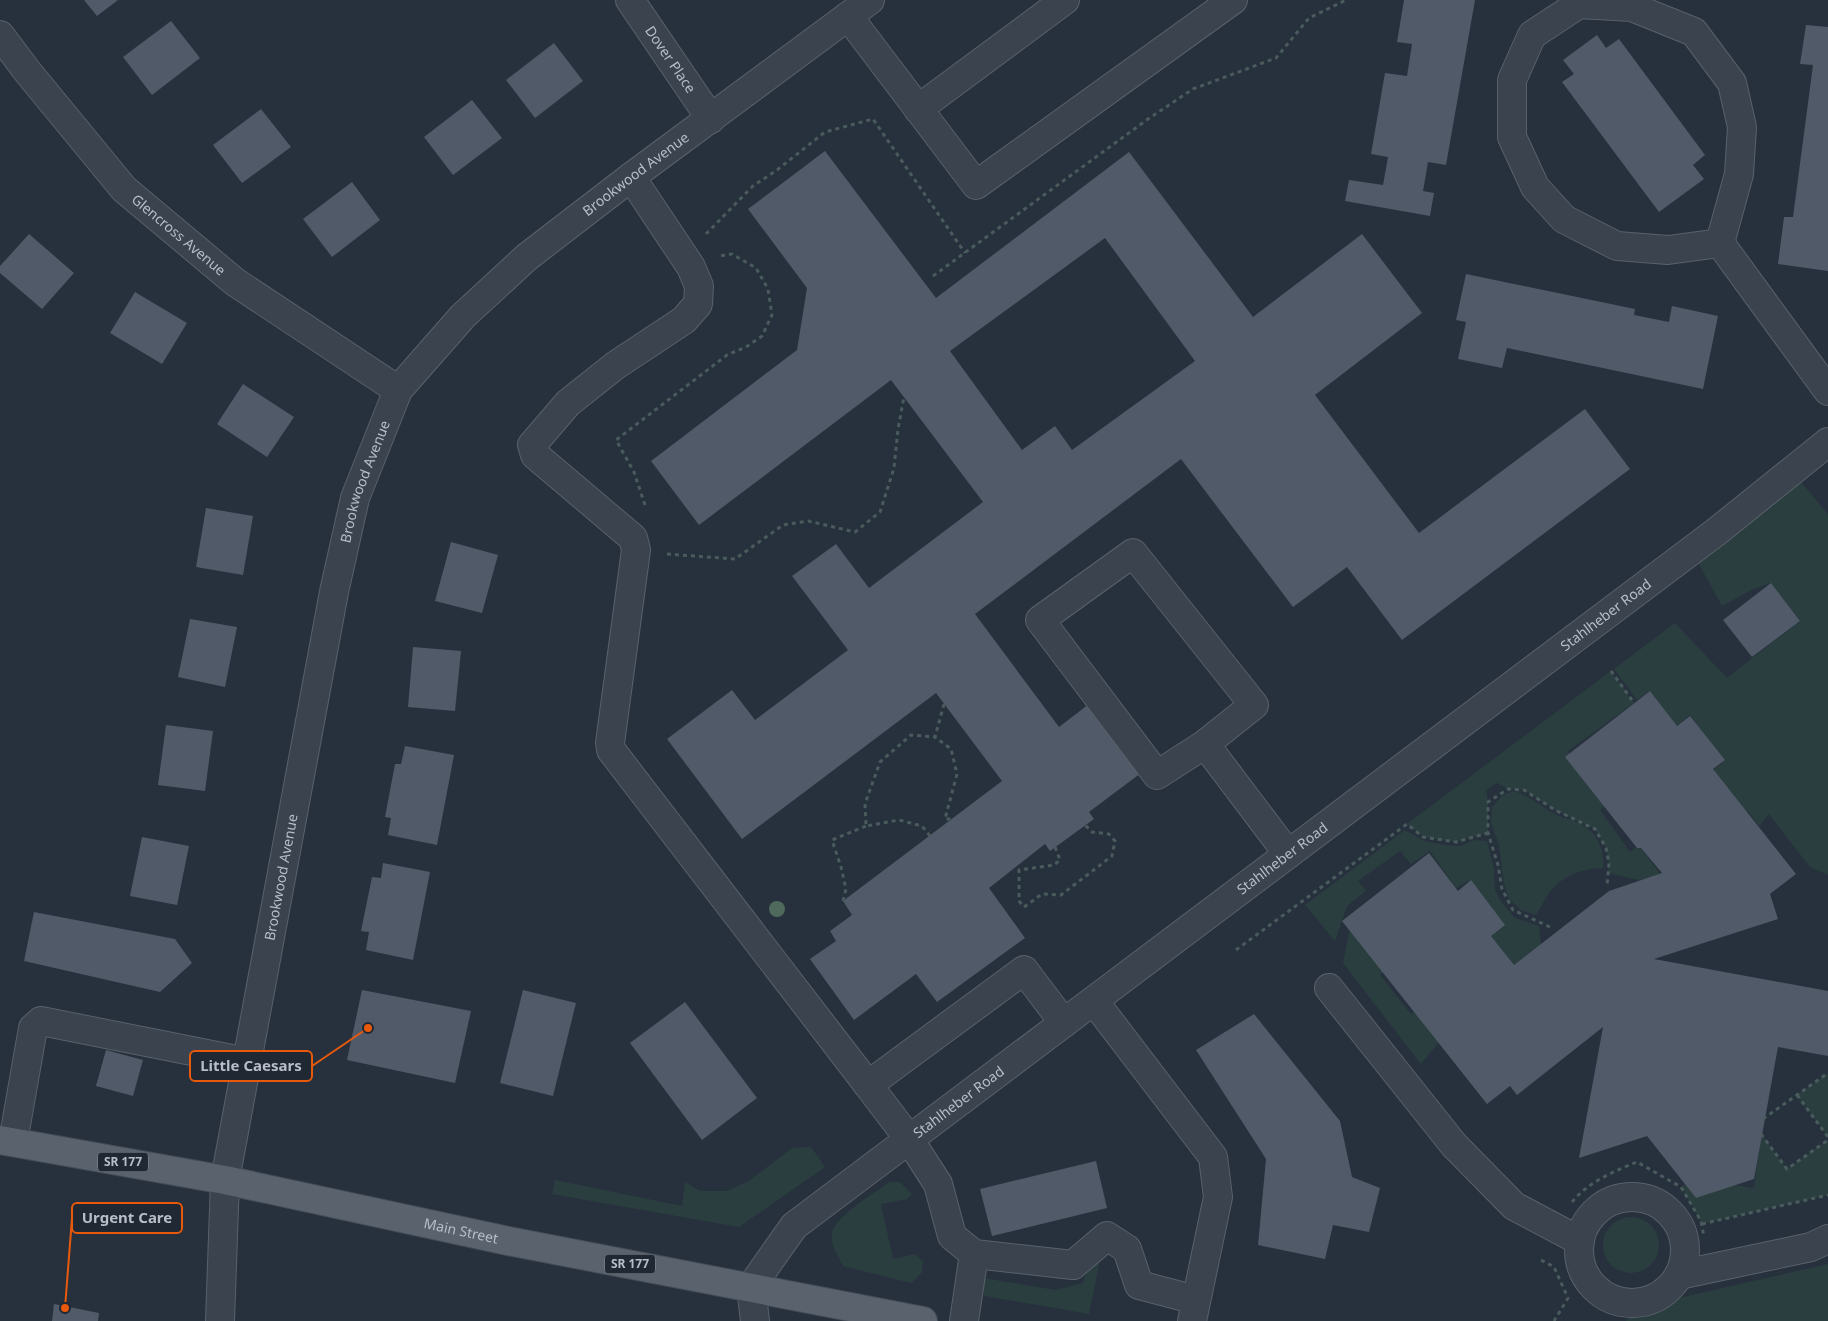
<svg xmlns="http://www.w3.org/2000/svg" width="1828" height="1321" font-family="'Noto Sans',sans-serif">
  <rect width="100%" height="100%" fill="#27313d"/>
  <!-- green -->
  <g fill="#2a3e3f">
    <polygon points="1801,482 1828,514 1828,875 1810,867 1769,814 1759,826 1747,810 1741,816 1710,773 1723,762 1690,715 1676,726 1650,691 1637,700 1614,669 1675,623 1727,678 1800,621 1771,583 1753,589 1722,606 1696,559"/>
    <polygon points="1611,671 1634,703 1568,751 1610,803 1600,810 1630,852 1639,846 1662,876 1639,880 1608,873 1609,863 1606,848 1595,829 1555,810 1524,790 1508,789 1497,783 1486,790 1488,802 1488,833 1456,842 1423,837 1407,824"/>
    <path d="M 1513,791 C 1530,795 1542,808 1557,815 C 1564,818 1572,820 1579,823 C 1596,831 1605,849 1603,868 C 1586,868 1567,874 1555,886 C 1547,893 1542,906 1536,915 L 1521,910 L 1509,899 L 1504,883 L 1499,845 L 1491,823 L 1492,807 L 1502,796 Z"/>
    <polygon points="1405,830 1424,841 1445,845 1461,846 1474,840 1487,841 1494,870 1495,890 1502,903 1515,918 1539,926 1541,945 1524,979 1491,936 1502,925 1470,880 1456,888 1430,851 1411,864 1400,851 1358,881 1366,891 1347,906 1335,941 1305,905"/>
    <polygon points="1352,918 1388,968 1380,975 1411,1014 1418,1010 1441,1040 1421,1064 1343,963"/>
    <polygon points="1828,1073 1828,1137 1797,1095"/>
    <polygon points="1761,1134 1787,1169 1828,1140 1828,1195 1702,1224 1681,1187 1694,1179 1754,1188"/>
    <polygon points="811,1147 825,1167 739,1227 552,1194 555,1180 682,1206 685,1182 700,1191 727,1191 749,1181 792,1148"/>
    <path d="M 890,1182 L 900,1182 L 912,1194 L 907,1199 L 881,1204 L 893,1259 L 915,1254 L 923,1262 L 922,1272 L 911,1283 L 843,1266 C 838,1256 830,1245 832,1233 C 835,1216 876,1192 890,1182 Z"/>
    <circle cx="1631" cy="1245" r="28"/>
    <polygon points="1091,1254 1101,1255 1089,1314 985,1296 977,1277 1056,1290 1083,1283"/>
    <polygon points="1828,1264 1828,1321 1626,1321 1628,1318 1683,1297"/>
  </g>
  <!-- building -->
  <g fill="#515a68" fill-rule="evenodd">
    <polygon points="84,0 118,0 97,16"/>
    <polygon points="1404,0 1475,0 1446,165 1428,162 1423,191 1434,193 1430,216 1345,201 1349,180 1383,185 1388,157 1371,154 1385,73 1407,76 1412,44 1397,42"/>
    <polygon points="171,21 200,58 152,95 123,57"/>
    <polygon points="1806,25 1828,27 1828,271 1778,264 1784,217 1793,217 1813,65 1800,64"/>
    <polygon points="1597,35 1606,48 1619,39 1705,155 1693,165 1704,179 1659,212 1562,82 1574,74 1563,60"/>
    <polygon points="554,43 583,81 535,118 506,80"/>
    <polygon points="472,100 502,138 453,175 424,137"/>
    <polygon points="261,109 291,147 242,183 213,145"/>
    <path d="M 825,151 L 936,298 L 1129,152 L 1253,317 L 1362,234 L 1422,313 L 1315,395 L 1419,533 L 1585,409 L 1630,469 L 1402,640 L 1347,567 L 1293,607 L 1181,459 L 975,614 L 1059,727 L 1089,704 L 1141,773 L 1089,812 L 1094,819 L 1050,851 L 1045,844 L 989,888 L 1025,938 L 937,1002 L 916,974 L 854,1020 L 810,959 L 836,941 L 830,931 L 852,915 L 843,901 L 1002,781 L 936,693 L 742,839 L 667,739 L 732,690 L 755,720 L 848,650 L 792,576 L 836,544 L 869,588 L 983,502 L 891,380 L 699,525 L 651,461 L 797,350 L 807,288 L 748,209 ZM 1105,238 L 1195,361 L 1072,450 L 1055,426 L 1022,450 L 950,351 Z"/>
    <polygon points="352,182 380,220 332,257 303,219"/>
    <polygon points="29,234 74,273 42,309 0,273 0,266"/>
    <polygon points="1466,274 1635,309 1634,315 1669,322 1672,306 1718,316 1703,389 1507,348 1502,368 1458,359 1466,322 1456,320"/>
    <polygon points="135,292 187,323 162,364 110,333"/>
    <polygon points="243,384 294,417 267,457 217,424"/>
    <polygon points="206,508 253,516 243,575 196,567"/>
    <polygon points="451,542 498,555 482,613 435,601"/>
    <polygon points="1771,583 1800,621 1752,657 1723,620"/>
    <polygon points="190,619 237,627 225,687 178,677"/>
    <polygon points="413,647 461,651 455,711 408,707"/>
    <polygon points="1650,691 1677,726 1690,716 1725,760 1713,769 1796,874 1770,894 1778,919 1654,959 1828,991 1828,1056 1778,1047 1754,1179 1696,1198 1647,1136 1579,1158 1603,1027 1517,1095 1510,1086 1487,1104 1342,921 1429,853 1458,891 1471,880 1505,925 1491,936 1514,965 1609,891 1662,873 1641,848 1637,848 1565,757"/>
    <polygon points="166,725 213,731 205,791 158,785"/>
    <polygon points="405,746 454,755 437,845 388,835 391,818 385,817 395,764 401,764"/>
    <polygon points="142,837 189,846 177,905 130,896"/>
    <polygon points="383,863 430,872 413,960 366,950 369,932 361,931 372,877 381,878"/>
    <polygon points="34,912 175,939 192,963 160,992 24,961"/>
    <polygon points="362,990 471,1011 455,1083 347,1060"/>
    <polygon points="523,990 576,1003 553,1096 500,1083"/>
    <polygon points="685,1002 757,1098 702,1140 630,1043"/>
    <polygon points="1254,1014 1340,1121 1352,1177 1380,1188 1369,1232 1333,1225 1325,1259 1258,1245 1266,1159 1196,1050"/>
    <polygon points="106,1050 143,1060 133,1096 96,1086"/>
    <polygon points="1096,1161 1107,1208 992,1236 980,1189"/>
    <polygon points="54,1304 99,1313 98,1321 52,1321"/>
  </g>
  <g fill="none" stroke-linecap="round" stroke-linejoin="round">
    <defs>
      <g id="minor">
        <path id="s1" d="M 630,0 L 711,119"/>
        <polygon points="1579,4 1632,7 1694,32 1732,83 1742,127 1739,174 1720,243 1668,250 1617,246 1564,219 1535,187 1512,137 1512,80 1532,35"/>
        <polyline points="848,16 976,185 1233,0"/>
        <path id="s2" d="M 0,35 L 27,71 L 124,189 L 235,282 L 398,390"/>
        <polyline points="918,109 1065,0"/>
        <polyline points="631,177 691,267 699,286 698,304 684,320 616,365 568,403 532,445 535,455 633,538 636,550 610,743 611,750 868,1085"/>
        <polyline points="1720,243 1828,391"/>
        <polyline points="1205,744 1157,775 1040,620 1133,553 1254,705 1205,744 1288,854"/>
        <polyline points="1329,988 1454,1145 1514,1206 1580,1241"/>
        <polyline points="1094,1001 1213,1157 1218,1197 1192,1321"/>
        <polyline points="1064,1023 1024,970 868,1085 909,1139 938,1184 952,1236 974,1254 1073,1265 1107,1236 1127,1249 1139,1285 1196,1300"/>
        <polyline points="13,1142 33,1028 41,1021 247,1062"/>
        <circle cx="1632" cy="1250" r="53"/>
        <polyline points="1679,1275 1811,1247 1828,1239"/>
        <path id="s3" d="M 220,1321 L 225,1180 L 334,592 L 355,498 L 398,390 L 463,316 L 527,257 L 631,177 L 870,0"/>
        <path id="s4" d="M 755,1321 L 751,1287 L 794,1226 L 1716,532 L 1828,442"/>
        <polyline points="964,1321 974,1254"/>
      </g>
      <g id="major">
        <path id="s5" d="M 0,1140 L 225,1180 L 508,1241 L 923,1321"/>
      </g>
    </defs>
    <!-- minor casing -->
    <use href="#minor" stroke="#59616b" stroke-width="30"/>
    <!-- major casing -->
    <use href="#major" stroke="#444c57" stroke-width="30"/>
    <!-- path -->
    <g stroke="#495b5d" stroke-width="3" stroke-dasharray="4 4" stroke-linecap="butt">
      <polyline points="706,234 753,186 777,170 825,132 873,119 965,253"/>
      <polyline points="933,276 1148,119 1193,89 1276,58 1309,18 1346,0"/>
      <polyline points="645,505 634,472 616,440 727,355 746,347 762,336 772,315 768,289 756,268 732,254 719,256"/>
      <polyline points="667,554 735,559 783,525 808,521 855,532 880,512 894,468 898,429 904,397"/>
      <polyline points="1611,671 1634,703"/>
      <polyline points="944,704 935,737 951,749 957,774 945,819 952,819"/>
      <polyline points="930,836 922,826 899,820 866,826 865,804 880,762 911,735 935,737"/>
      <polyline points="1055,847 1060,860 1054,865 1019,870 1019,901 1024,907 1042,894 1061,895 1112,856 1115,841 1109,834 1092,832 1085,825"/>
      <polyline points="843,901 846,889 841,867 832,840 866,826"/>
      <polyline points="1550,927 1513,910 1502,889 1498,865 1488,833 1488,802 1508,789 1524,790 1555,810 1595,829 1606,848 1609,863 1607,886"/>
      <polyline points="1236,950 1407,824 1423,837 1456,842 1488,833"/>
      <polyline points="1797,1095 1828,1137"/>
      <polyline points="1763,1119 1828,1073"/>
      <polyline points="1761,1134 1787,1169 1828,1140"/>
      <path d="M 1572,1202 C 1587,1183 1614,1171 1637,1162 L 1681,1187 L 1701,1221 L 1704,1237"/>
      <polyline points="1702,1224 1828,1195"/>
      <polyline points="1541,1260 1554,1267 1568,1298 1554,1321"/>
    </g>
    <!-- minor -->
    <use href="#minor" stroke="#3b434e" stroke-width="28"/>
    <!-- major -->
    <use href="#major" stroke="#59626d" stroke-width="28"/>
  </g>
  <!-- trees -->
  <circle fill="#4f695d" cx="777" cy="909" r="8"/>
  <g text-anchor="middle" stroke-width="4.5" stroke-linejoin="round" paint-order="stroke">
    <!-- shield labels -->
    <g fill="#202833" stroke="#8a919b" stroke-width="1">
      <rect x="98" y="1152.5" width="50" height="19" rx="4"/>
      <rect x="605" y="1254.5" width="50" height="19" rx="4"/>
    </g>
    <g font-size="12" font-weight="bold" fill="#b7bec8">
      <text x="123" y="1166">SR 177</text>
      <text x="630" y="1268">SR 177</text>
    </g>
    <!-- street labels -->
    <g font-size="14" fill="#b7bec8" stroke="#202833">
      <text dy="5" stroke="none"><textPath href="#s1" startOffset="72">Dover Place</textPath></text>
      <text dy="5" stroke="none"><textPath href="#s3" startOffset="1274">Brookwood Avenue</textPath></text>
      <text dy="5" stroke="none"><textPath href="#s2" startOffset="269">Glencross Avenue</textPath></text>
      <text dy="5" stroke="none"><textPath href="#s3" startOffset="854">Brookwood Avenue</textPath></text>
      <text dy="5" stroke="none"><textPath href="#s4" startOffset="1125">Stahlheber Road</textPath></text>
      <text dy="5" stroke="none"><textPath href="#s4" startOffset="720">Stahlheber Road</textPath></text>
      <text dy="5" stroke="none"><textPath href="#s3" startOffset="449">Brookwood Avenue</textPath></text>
      <text dy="5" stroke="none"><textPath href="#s4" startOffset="315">Stahlheber Road</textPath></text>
      <text dy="5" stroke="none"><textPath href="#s5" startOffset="470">Main Street</textPath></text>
    </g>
  </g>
  <!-- callouts -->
  <path fill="none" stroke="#e8590c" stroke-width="2" d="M368 1028L312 1066M65 1308L72 1218"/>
  <g fill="#e8590c" stroke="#202833" stroke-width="2">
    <circle cx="368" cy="1028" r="5"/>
    <circle cx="65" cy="1308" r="5"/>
  </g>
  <g fill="#202833" stroke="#e8590c" stroke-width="2">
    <rect x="190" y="1051" width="122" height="30" rx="5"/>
    <rect x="72" y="1203" width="110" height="30" rx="5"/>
  </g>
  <g font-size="15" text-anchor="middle" font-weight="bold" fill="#b7bec8">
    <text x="251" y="1071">Little Caesars</text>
    <text x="127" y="1223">Urgent Care</text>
  </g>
</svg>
